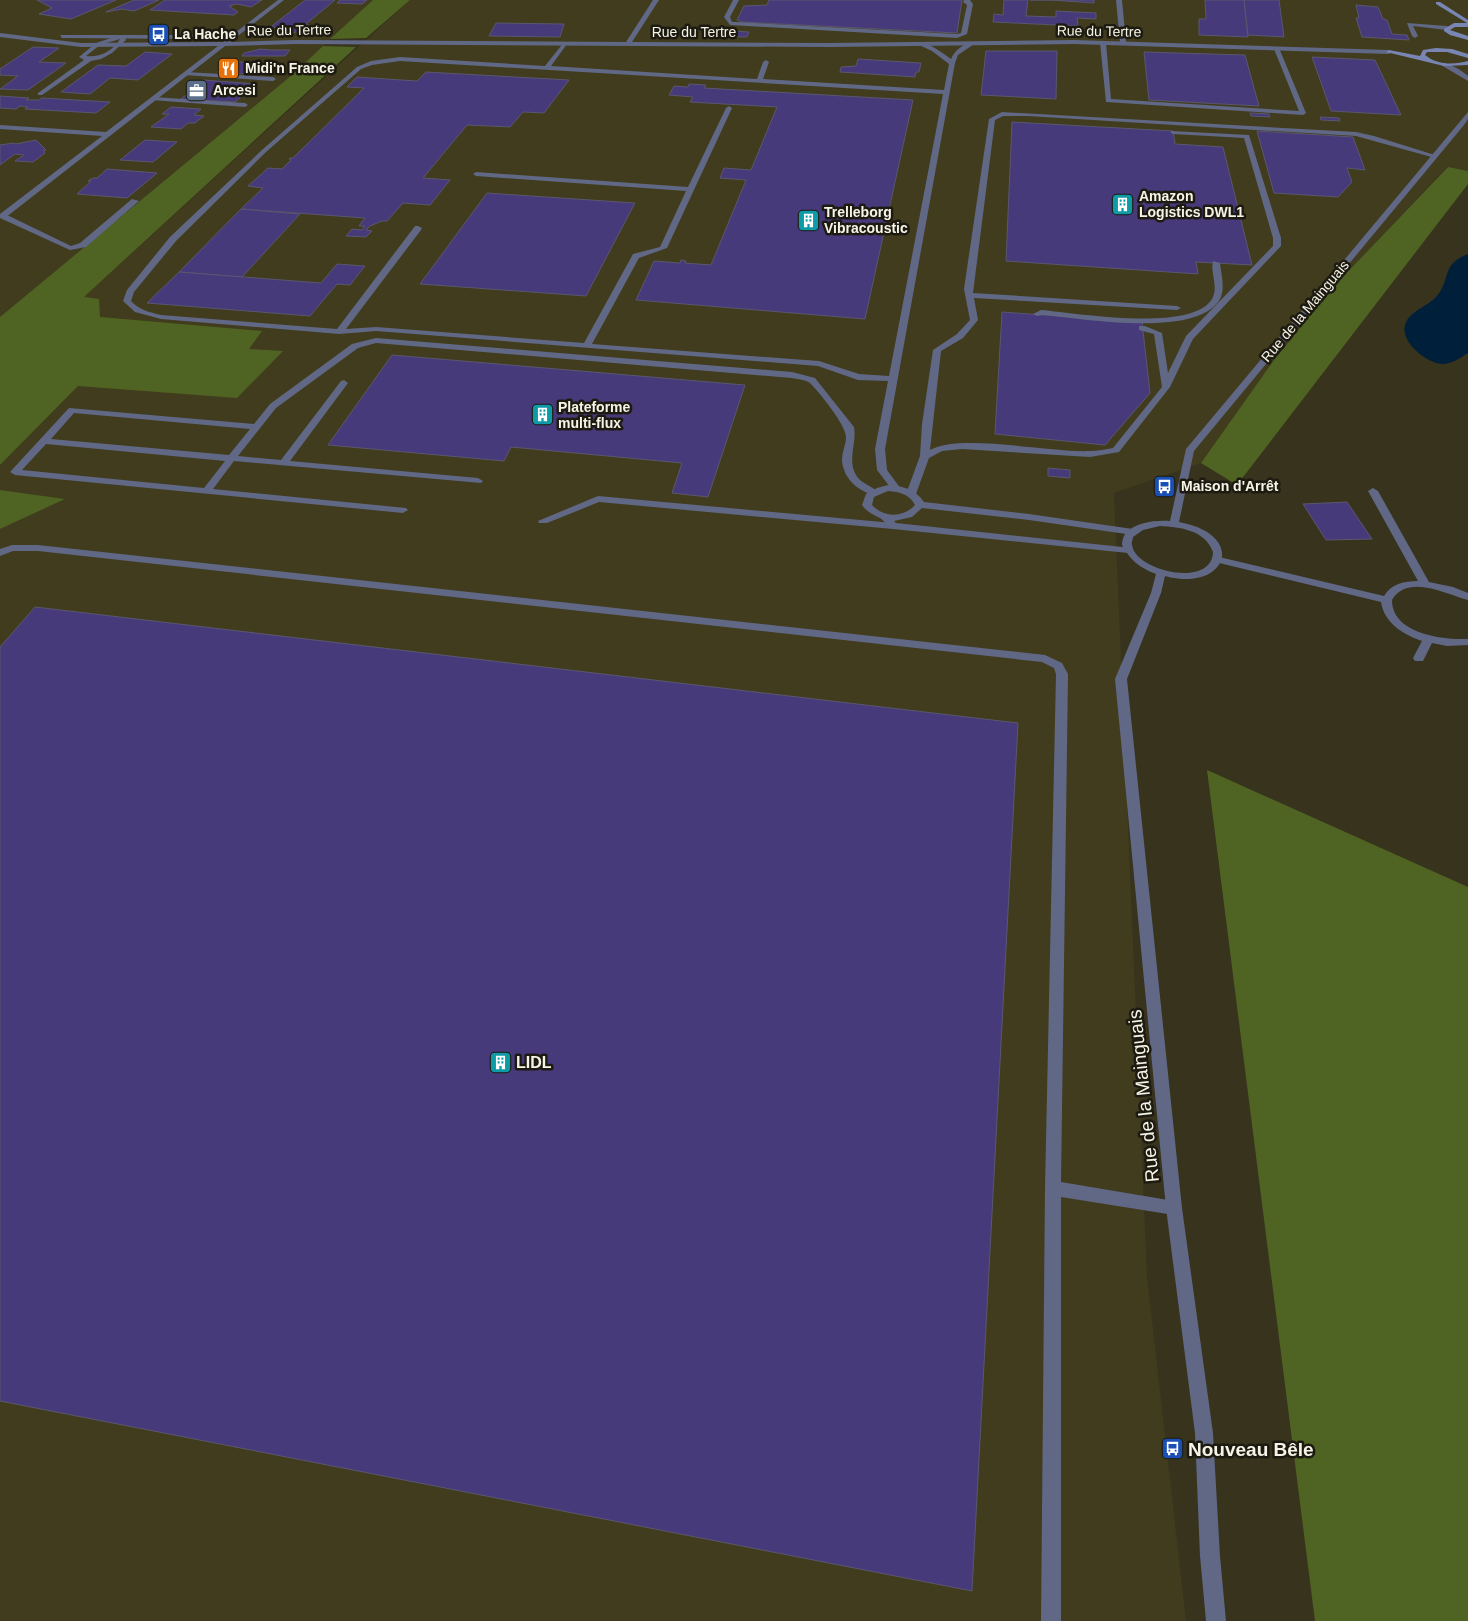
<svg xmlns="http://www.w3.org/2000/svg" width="1468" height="1621" font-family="Arial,sans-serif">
  <rect width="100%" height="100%" fill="#37331d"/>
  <!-- built -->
  <g fill="#413c1e">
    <polygon points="0,0 373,0 292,75 0,317"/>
    <polygon points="410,0 1468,0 1468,171 1447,167 1335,285 1274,360 1201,463 1114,493 1147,1276 1186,1621 0,1621 0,529 64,499 0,490 0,465 78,386 83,298"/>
  </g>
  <!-- green -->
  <g fill="#4f6422">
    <polygon points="373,0 410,0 366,38 330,39"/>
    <polygon points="323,46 356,47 84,297 99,299 100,317 262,331 249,349 283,351 237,398 78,386 0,465 0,317 292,75"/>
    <polygon points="1448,167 1468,171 1468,184 1237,485 1201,463 1274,360 1335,285"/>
    <polygon points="0,490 65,499 0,529"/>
    <polygon points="1207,770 1468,887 1468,1621 1315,1621"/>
  </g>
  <!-- water -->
  <path fill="#001f3a" d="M 1468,254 L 1468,353 C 1460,358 1453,363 1444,364 C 1428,365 1400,342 1405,325 C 1409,311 1427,307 1436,297 C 1452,279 1440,265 1468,254 Z"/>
  <!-- building -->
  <g fill="#473a7b" stroke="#5a576e">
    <polygon points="37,0 116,0 71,19 39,14 52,8"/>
    <polygon points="134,0 159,0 134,11 122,9 106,12"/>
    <polygon points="165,0 262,0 251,7 237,4 229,6 238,12 234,15 150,10"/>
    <polygon points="305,0 335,0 306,24 315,28 287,34 272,26"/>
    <polygon points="340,0 367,0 362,4 337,3"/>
    <polygon points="769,0 962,0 957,33 742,22 737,20 744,6 767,5"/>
    <polygon points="1004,0 1028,0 1026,16 1056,17 1056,11 1096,13 1096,19 1077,18 1078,26 993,22 994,14 1003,15"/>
    <polygon points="1030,0 1094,0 1094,3 1051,0"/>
    <polygon points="1205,0 1244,0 1248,37 1199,35 1199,19 1206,19"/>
    <polygon points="1244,0 1279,0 1284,37 1248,35"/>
    <polygon points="1356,5 1378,7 1383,19 1387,20 1392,34 1407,35 1409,40 1362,37 1356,18 1359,18"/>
    <polygon points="496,23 564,24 560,37 489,36"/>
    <polygon points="719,30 749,32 747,37 716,36"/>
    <polygon points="33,47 59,48 39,62 66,63 28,90 0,89 18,76 0,75 0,69"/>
    <polygon points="260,49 271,50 290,50 285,56 242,56 244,53"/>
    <polygon points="986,51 1057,51 1056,99 981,95"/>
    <polygon points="145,52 172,54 138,80 110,78 90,94 61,92 98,65 126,66"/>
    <polygon points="1144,52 1245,55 1259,106 1149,100"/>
    <polygon points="1312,57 1375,60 1401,115 1331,111"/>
    <polygon points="858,59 921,63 919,72 916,72 915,77 840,72 841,67 856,66"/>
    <polygon points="229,63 240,62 261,64 246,74 217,72"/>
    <polygon points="426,72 569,80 544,113 523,112 510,127 467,125 423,178 450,180 430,205 403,203 387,221 382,221 370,226 366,230 372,231 366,237 346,236 352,229 362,230 365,226 359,226 365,218 241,209 263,188 248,186 268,168 282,169 291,160 289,159 290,158 293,158 364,88 347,87 357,77 417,81"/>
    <polygon points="204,80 257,84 235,102 181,99"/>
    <polygon points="689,84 706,85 704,88 913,100 865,319 636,300 654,261 680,263 681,260 686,261 685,263 711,265 746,180 720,178 724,168 751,170 777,107 690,102 693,97 669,95 674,86 688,87"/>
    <polygon points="0,96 29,98 26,100 39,100 42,98 110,102 96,113 25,109 28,107 20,106 16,109 0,108"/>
    <polygon points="171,107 201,109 194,115 204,116 195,123 188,123 181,129 151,127 169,114 162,114"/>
    <polygon points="1250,113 1269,114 1270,117 1251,116"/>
    <polygon points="1320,117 1339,118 1340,121 1321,120"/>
    <polygon points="1012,122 1173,131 1175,144 1223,147 1252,265 1196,262 1198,274 1006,261"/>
    <polygon points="1257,131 1353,137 1365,170 1347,168 1352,182 1338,197 1274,193"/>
    <polygon points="36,140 46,150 43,151 45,153 33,162 15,161 24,155 15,154 0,165 0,145 14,143 16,144"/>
    <polygon points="145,140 177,142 153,162 120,160"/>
    <polygon points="107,169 157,173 127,198 77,194 91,181 88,181 93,178 97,178"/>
    <polygon points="487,193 635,203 586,296 420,284"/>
    <polygon points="241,209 300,214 242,277 179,272"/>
    <polygon points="337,264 365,266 350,285 337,284 310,316 147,303 179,272 321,283"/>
    <polygon points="1002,312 1142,322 1150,393 1105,445 995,434"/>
    <polygon points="392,355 745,385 708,497 672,493 682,463 511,447 504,461 328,445"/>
    <polygon points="1048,468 1070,470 1070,478 1048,476"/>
    <polygon points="1347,502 1372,539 1326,540 1303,504"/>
    <polygon points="35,607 1018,723 972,1591 0,1401 0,647"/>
  </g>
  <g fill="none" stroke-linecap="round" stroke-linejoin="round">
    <!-- service -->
    <g fill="#606885" fill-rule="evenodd">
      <polygon points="733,0 739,0 730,17 732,22 736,22 957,34 961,33 967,5 963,2 964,0 970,0 973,4 967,34 957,38 730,25 724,17"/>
      <polygon points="1116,0 1122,0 1126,43 1123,45 1120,43"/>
      <polygon points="1407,23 1447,26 1450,28 1447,30 1413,26 1418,36 1415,38 1412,36"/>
      <path d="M 120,35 L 124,35 L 126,40 L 112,53 L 101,59 L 91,61 L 42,95 L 38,95 L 38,93 L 84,60 L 79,57 L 96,43 ZM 120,39 C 114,50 100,58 86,56 L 100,45 Z"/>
      <polygon points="1103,41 1106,43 1111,99 1299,111 1274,49 1279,48 1306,113 1303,115 1106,102 1100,43"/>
      <path d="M 564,42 L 567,44 L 551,66 L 757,79 L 763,62 L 766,60 L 769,62 L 763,79 L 944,90 L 949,64 L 932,51 L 917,44 C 927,40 942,53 951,59 C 954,51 965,42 974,42 L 974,44 L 958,55 L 955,63 L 885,449 L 887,470 L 901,489 L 899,491 L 893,491 L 877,470 L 875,449 L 888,381 L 858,380 L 818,366 L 376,331 L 339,334 L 161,319 L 135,312 L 123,301 L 127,290 L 170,237 L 262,150 L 357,67 L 371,61 L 400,57 L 545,66 ZM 400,61 L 943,94 L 889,376 L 859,374 L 819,361 L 592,344 L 639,258 L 667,248 L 732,108 L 729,106 L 726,108 L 688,187 L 476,172 L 473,174 L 476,176 L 686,191 L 660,247 L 633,254 L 584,343 L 376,327 L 346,329 L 421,230 L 422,228 L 418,226 L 415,226 L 337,329 L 161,315 C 149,312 139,310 131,301 L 134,292 L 176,241 L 266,152 L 361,69 L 372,65 Z"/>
      <polygon points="186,72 273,77 276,79 273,81 184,75"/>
      <polygon points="153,97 245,103 248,105 245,107 151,100"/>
      <path d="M 1002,112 L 1356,132 L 1374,136 L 1438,156 L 1435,158 L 1356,136 L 1028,116 L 1003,116 L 995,120 L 973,293 L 1177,306 L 1181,308 L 1177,310 L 974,298 L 978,320 L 963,338 L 941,351 L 930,450 C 961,433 1051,453 1090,451 C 1098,451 1106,449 1113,448 L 1162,387 L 1154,334 L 1139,330 L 1139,326 L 1145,326 L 1162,333 L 1168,373 L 1186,336 L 1273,246 L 1273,238 L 1244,138 L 1173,134 L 1171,133 L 1171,131 L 1249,135 L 1281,238 L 1281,246 L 1193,339 L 1170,387 L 1119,452 L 1090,457 L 962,449 L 942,451 L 929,458 L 916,494 L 911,497 L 906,494 L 920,456 L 922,424 L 933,350 L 957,334 L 970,320 L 964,289 L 989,119 Z"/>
      <polygon points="132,199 139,201 86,247 70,250 0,218 0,214 5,214 71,246 80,243"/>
      <path d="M 1213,261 L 1220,263 C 1221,273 1225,287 1221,297 C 1201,340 1081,318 1042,315 L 1037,316 L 1033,314 L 1041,310 C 1077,313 1191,333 1212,299 C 1219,287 1210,273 1213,261 Z"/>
      <path d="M 376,338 L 792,372 L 815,378 L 854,427 C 857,443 847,460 856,475 C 860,483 872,486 878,492 L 873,495 C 856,490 843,477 842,460 C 842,452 846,444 846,437 C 846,425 819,392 810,383 C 806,380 797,379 792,378 L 376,343 L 358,348 L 276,408 L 238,456 L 281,460 L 341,381 L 344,380 L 348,383 L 290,461 L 478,478 L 483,481 L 481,483 L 234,461 L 213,489 L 406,508 L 408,510 L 403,513 L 15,475 L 10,472 L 69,408 L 254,424 L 270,404 L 352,344 ZM 74,413 L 250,429 L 229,455 L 51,439 ZM 46,444 L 225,461 L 204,488 L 22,470 Z"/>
      <path d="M 1373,488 L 1378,491 L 1429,582 L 1453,587 L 1468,593 L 1468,600 C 1447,595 1408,573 1392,600 C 1392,634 1443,640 1468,639 L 1468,645 L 1447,646 L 1432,643 L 1423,661 L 1415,661 L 1413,658 L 1422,641 C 1404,635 1384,623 1381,602 L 1215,562 L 1214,560 L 1219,557 L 1384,596 C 1391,584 1404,581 1418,581 L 1368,491 Z"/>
      <polygon points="598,496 893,523 898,526 893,529 599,502 547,523 539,523 538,521"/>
      <polygon points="12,545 38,545 1045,655 1062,663 1068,674 1061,1182 1174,1201 1180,1203 1182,1208 1180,1213 1174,1215 1061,1197 1061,1621 1041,1621 1045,1188 1056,674 1054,668 1042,662 38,551 13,551 0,556 0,549"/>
    </g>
    <!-- minor -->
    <g fill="#606885" fill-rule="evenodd">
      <polygon points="278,0 284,0 230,42 296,40 626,42 653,0 659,0 632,42 829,43 1074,40 1389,50 1392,52 1389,54 1074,44 829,47 296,44 225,46 5,218 0,218 0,214 102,136 0,129 0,125 106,132 218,46 81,47 0,37 0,33 81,43 223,42"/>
      <polygon points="60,35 194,35 197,37 194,39 62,38"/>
      <path d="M 888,485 C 903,486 915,489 924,502 L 1029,514 L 1133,529 L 1138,532 L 1133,535 L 1029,520 L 922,508 L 912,517 L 894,521 L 896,523 L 1132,548 L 1132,552 L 1128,553 L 893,529 C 887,527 885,521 880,518 C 872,514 867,512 862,505 L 866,494 L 877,488 ZM 888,491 C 900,492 909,494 915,505 C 903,518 884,518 872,505 L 874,497 Z"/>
    </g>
    <!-- tertiary -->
    <g fill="#606885" fill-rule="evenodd">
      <path d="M 1441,63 C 1450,63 1461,70 1468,76 L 1468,81 L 1441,65 Z"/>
      <path d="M 1468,112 L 1468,119 L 1464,125 L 1194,451 L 1179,522 C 1249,535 1226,593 1165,576 L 1161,593 L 1127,679 L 1182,1208 L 1213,1433 L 1220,1556 L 1226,1621 L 1206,1621 L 1200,1556 L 1195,1433 L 1166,1208 L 1115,679 L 1151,593 L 1156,574 C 1140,568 1130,560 1122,545 C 1122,541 1123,537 1125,534 C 1135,522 1156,520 1170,521 L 1186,449 ZM 1160,526 C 1180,527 1205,530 1213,552 C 1212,589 1135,571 1132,545 C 1131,542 1133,540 1133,537 L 1143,530 Z"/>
    </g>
    <!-- secondary -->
    <g fill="#7985b3" fill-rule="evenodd">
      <polygon points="1436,2 1440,2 1468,20 1468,27 1455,27 1450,30 1468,36 1468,40 1450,35 1444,31 1444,29 1454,23 1467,23 1436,4"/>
      <path d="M 1436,48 L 1452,49 L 1468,54 L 1468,58 L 1447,52 L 1427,52 L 1425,55 C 1437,65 1454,65 1468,61 L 1468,65 L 1444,66 L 1386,52 L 1389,50 L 1420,56 L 1423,50 Z"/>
    </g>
  </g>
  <!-- icons -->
  <defs>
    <symbol id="bus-square" viewBox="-11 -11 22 22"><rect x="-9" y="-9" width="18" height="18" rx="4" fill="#1a4fb4" stroke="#1d1b11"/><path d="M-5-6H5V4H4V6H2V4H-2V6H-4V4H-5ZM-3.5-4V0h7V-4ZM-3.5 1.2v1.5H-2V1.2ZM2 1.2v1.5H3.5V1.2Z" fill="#fff"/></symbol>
    <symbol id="restaurant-square" viewBox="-11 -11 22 22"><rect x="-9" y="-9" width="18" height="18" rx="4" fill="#e8710a" stroke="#1d1b11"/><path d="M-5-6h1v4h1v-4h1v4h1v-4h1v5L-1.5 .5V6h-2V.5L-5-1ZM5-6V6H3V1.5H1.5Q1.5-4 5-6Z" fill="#fff"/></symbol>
    <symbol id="office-square" viewBox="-11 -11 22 22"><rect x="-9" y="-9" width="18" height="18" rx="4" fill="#5c6f8a" stroke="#1d1b11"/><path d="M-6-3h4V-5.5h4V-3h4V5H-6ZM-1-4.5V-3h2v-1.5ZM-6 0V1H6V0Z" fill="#fff"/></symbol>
    <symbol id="building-square" viewBox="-11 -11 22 22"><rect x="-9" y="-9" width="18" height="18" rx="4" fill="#0f9aa8" stroke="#1d1b11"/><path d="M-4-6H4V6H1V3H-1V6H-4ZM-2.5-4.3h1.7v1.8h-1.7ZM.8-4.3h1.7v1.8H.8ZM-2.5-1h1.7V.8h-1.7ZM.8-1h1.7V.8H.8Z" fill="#fff"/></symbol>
  </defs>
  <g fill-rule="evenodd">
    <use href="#bus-square" x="146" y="22" width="25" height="25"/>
    <use href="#restaurant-square" x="216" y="56" width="25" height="25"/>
    <use href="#office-square" x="184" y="78" width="25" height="25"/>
    <use href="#building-square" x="1110" y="192" width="25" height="25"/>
    <use href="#building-square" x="796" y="208" width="25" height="25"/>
    <use href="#building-square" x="530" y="402" width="25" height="25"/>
    <use href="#bus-square" x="1152" y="474" width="25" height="25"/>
    <use href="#building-square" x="488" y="1050" width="25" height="25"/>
    <use href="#bus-square" x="1160" y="1436" width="25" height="25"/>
  </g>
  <g text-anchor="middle" stroke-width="5" stroke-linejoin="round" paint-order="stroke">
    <!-- far-street labels -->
    <g font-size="14" fill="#f6f4e6" stroke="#1d1b11">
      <text transform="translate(289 30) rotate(-1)" y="5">Rue du Tertre</text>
      <text transform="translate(1099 31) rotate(1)" y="5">Rue du Tertre</text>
      <text x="694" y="37">Rue du Tertre</text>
      <text transform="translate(1305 311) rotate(-50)" y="5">Rue de la Mainguais</text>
    </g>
    <!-- far-poi labels -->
    <g font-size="14" font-weight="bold" fill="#f6f4e6" stroke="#1d1b11" text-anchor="start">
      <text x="174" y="39">La Hache</text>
      <text x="245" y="73">Midi'n France</text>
      <text x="213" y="95">Arcesi</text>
      <text x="1139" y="201">Amazon<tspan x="1139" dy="16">Logistics DWL1</tspan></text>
      <text x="824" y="217">Trelleborg<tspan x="824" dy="16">Vibracoustic</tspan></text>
      <text x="558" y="412">Plateforme<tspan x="558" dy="16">multi-flux</tspan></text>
      <text x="1181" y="491">Maison d'Arrêt</text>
    </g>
    <!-- poi labels -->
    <g font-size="16" font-weight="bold" fill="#f6f4e6" stroke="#1d1b11" text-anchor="start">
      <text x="516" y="1068">LIDL</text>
    </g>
    <!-- near-street labels -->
    <g font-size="19" fill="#f6f4e6" stroke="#1d1b11">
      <text transform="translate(1143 1096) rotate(-96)" y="7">Rue de la Mainguais</text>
    </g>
    <!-- near-poi labels -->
    <g font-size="19" font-weight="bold" fill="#f6f4e6" stroke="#1d1b11" text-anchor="start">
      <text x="1188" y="1456">Nouveau Bêle</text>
    </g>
  </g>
</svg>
